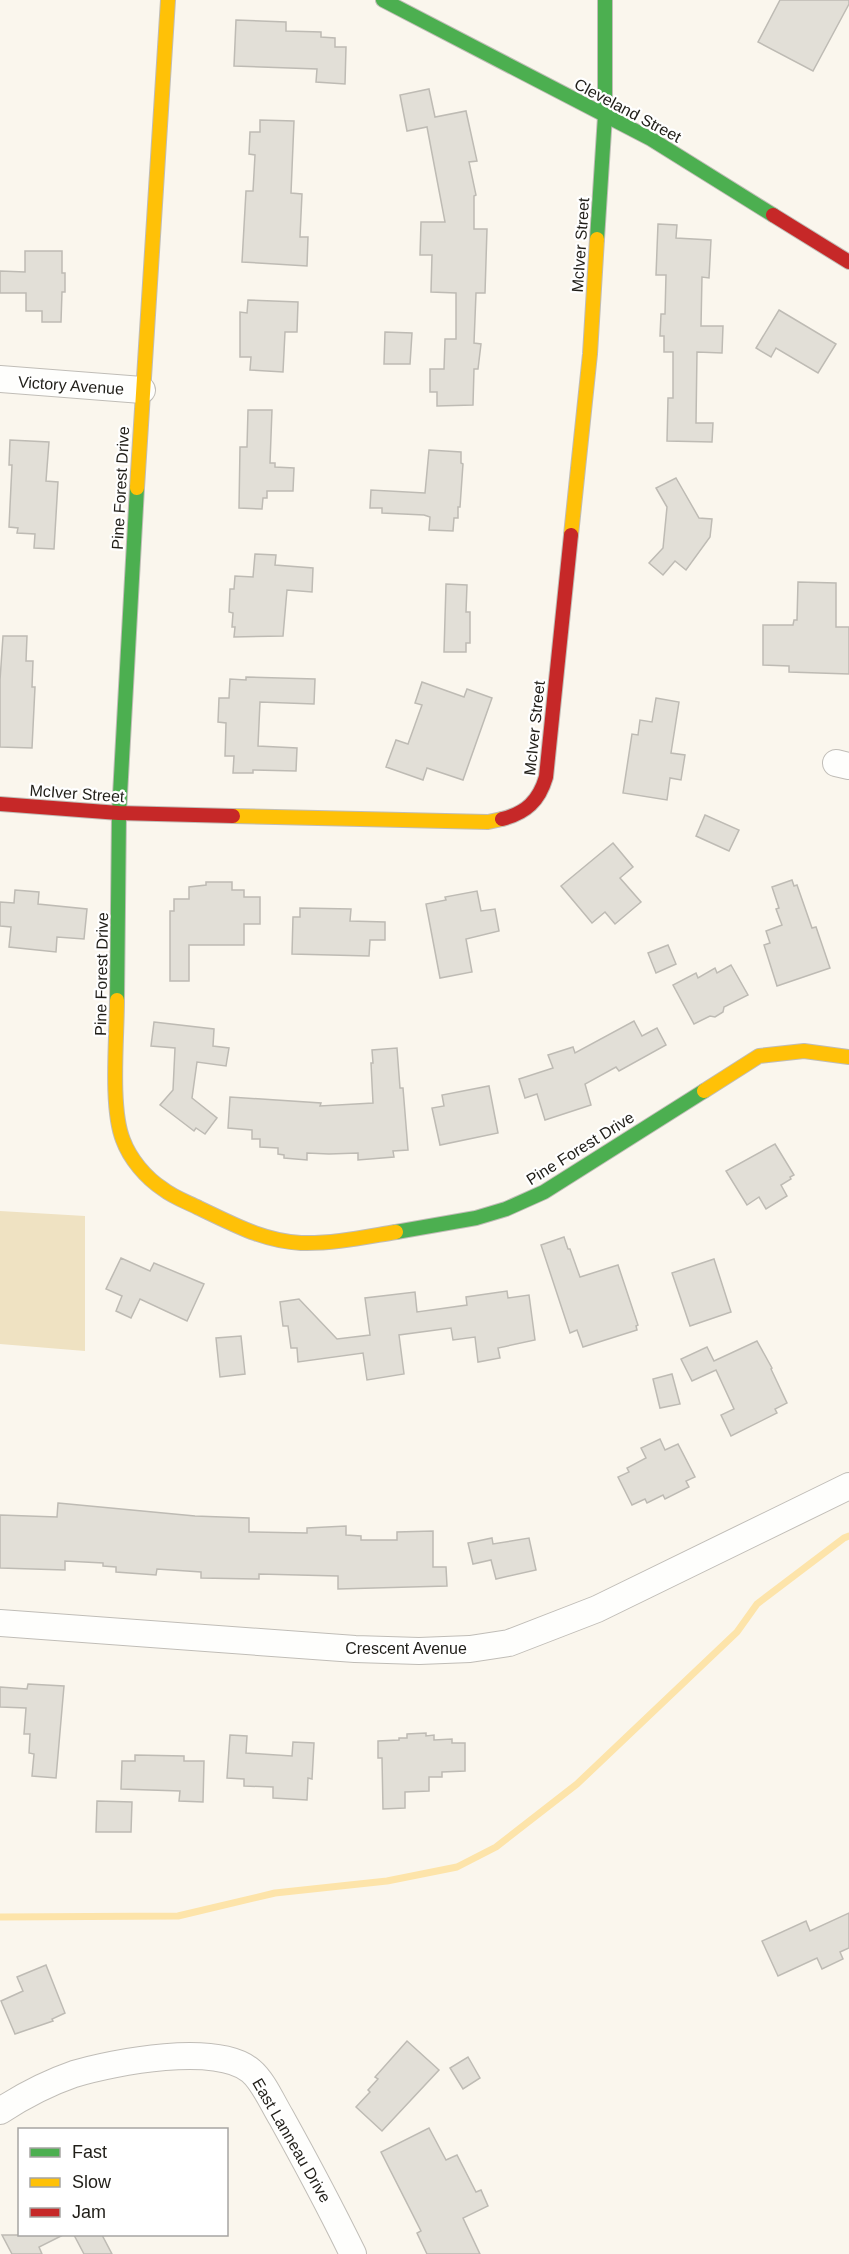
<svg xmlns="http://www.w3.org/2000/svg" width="849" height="2254" font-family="Helvetica,sans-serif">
  <rect width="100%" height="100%" fill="#faf6ed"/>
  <!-- green -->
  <polygon fill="#efe2c2" points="0,1211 85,1216 85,1351 0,1344"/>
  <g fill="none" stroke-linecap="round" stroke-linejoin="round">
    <!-- stream -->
    <polyline stroke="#fde4aa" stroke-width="7" points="0,1917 178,1916 275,1893 387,1881 457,1867 496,1847 577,1784 737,1632 757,1604 844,1538 849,1536"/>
  </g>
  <!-- building -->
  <g fill="#e2dfd7" stroke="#bebbb4" stroke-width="1.5">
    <polygon points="780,0 849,0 849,4 813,71 758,42"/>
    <polygon points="236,20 286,22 286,31 321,32 321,37 335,38 335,47 346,47 345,84 316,82 317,69 234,66"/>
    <polygon points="429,89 435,117 466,111 477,161 469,162 476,195 474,196 474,229 487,229 485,293 476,293 474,343 481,344 478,369 474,369 473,405 437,406 437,392 430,392 430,369 444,369 445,339 456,339 456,293 431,292 432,255 420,255 421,222 445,222 427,127 407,131 400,95"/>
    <polygon points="260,120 294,121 291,193 302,194 300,237 308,237 307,266 242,262 246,191 253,191 255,155 249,154 250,132 260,132"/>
    <polygon points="658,224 677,225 676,238 711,240 709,278 702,277 701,326 723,326 722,353 697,352 696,423 713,423 712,442 667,441 668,398 673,398 673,352 664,352 664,336 660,336 661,314 665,314 666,275 656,275"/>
    <polygon points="25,251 62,251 62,273 65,273 65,292 62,292 61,322 42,322 42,311 26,311 26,293 0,293 0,271 25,272"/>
    <polygon points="248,300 298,302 297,332 285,332 283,372 250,370 251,357 240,357 240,312 247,313"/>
    <polygon points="779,310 836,344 818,373 776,348 771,357 756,348"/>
    <polygon points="385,332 412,333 410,364 384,364"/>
    <polygon points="248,410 272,410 270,463 275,463 275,467 294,468 293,491 267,491 267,498 263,498 262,509 239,508 240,447 247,447"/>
    <polygon points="10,440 49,442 46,481 58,482 54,549 34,548 35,534 17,533 18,528 9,527 12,465 9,465"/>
    <polygon points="429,450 461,452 461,463 463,464 460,507 458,507 458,518 454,518 453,531 429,530 430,517 424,515 382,513 382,508 370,508 371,490 425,493"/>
    <polygon points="676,478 699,518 712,519 710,537 686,570 675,561 663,575 649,563 663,548 667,507 656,488"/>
    <polygon points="255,554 276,555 275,565 313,568 312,592 287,590 283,636 234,637 235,627 232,627 233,613 229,612 230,589 234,589 235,576 253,577"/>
    <polygon points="798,582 836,583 836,627 849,627 849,674 789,672 789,666 763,665 763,625 793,625 794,620 797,620"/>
    <polygon points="446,584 467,585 466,612 470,612 470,643 466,643 466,652 444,652"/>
    <polygon points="3,636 27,636 26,661 33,661 32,687 35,687 32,748 0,747 0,680"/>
    <polygon points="246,677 315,679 314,704 260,702 258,746 297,748 296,771 253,770 253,773 233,773 234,756 225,756 226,723 218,722 219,698 229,698 230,679 246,680"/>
    <polygon points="422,682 464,697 467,689 492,698 463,780 427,768 423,780 386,767 396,740 408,744 422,705 415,703"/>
    <polygon points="656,698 679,702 671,753 685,755 681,780 670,778 667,800 623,793 632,734 638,735 640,720 652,722"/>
    <polygon points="705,815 739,830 729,851 696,836"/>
    <polygon points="613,843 633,867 620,878 641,902 615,924 605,912 592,923 561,886"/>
    <polygon points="792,880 794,886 797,885 812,928 816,927 830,968 777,986 764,945 770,943 766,931 782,925 776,909 779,908 772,887"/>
    <polygon points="206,882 232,882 232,890 244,890 244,897 260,897 260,924 244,924 244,945 189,945 189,981 170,981 170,911 174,911 174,899 189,899 189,887 206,885"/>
    <polygon points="15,890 39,892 38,904 87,909 84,939 57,937 56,952 9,947 11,927 0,926 0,902 14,903"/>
    <polygon points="477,891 481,911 495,909 499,931 466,939 472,972 440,978 426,904 446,900 445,897"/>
    <polygon points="300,908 351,909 350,921 385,922 385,940 370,940 369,956 292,954 293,917 300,917"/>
    <polygon points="668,945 676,964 656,973 648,953"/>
    <polygon points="731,965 748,995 724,1007 723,1012 715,1017 710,1016 694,1024 673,985 696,973 698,978 715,968 717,973"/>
    <polygon points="634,1021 642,1036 657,1028 666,1045 619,1071 616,1067 585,1084 591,1105 545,1120 537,1094 525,1098 519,1079 553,1068 548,1055 573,1047 575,1053"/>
    <polygon points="154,1022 214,1029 213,1046 229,1048 226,1066 197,1062 192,1098 217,1118 205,1134 196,1128 194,1131 160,1105 173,1090 175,1048 151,1046"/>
    <polygon points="397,1048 400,1088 403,1088 408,1150 393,1151 394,1157 358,1160 358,1153 329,1154 307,1153 307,1160 284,1158 284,1155 278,1154 278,1148 260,1147 260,1139 252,1139 252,1130 228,1128 230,1097 321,1103 320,1106 373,1103 371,1063 373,1063 372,1050"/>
    <polygon points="489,1086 498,1133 440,1145 432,1108 444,1106 442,1095"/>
    <polygon points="775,1144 794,1175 790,1177 791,1179 781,1185 787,1196 766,1209 759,1197 747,1205 726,1171"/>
    <polygon points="564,1237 568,1249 570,1249 580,1277 618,1265 638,1325 636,1326 637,1330 583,1347 577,1330 570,1333 541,1245"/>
    <polygon points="121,1258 150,1271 154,1263 204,1284 187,1321 140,1299 131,1318 116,1311 122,1296 106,1289"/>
    <polygon points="714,1259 731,1312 690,1326 672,1273"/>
    <polygon points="507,1291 508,1298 529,1295 535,1340 498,1348 500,1358 478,1362 475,1337 453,1340 451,1328 399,1335 404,1374 367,1380 363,1353 298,1362 297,1348 291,1348 288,1326 283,1326 280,1302 299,1299 337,1339 370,1335 365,1298 415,1292 417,1312 467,1305 466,1297"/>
    <polygon points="241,1336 245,1374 220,1377 216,1338"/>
    <polygon points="757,1341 772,1368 771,1369 787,1403 775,1409 777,1413 731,1436 721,1415 734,1409 716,1370 692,1381 681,1359 707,1347 714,1361"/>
    <polygon points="672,1374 680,1404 660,1408 653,1379"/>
    <polygon points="660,1439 665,1450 678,1444 695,1477 686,1481 689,1487 665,1499 663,1495 647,1503 645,1499 632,1505 618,1477 629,1472 627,1468 646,1458 641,1448"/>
    <polygon points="58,1503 195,1516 249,1518 249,1532 307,1533 307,1528 346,1526 346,1535 361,1536 361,1540 397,1540 397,1532 433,1531 433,1567 446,1567 447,1586 338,1589 338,1576 259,1574 259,1579 201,1578 201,1572 157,1569 156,1575 116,1572 116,1567 103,1566 103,1563 65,1561 65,1570 0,1568 0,1515 57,1517"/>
    <polygon points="492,1538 493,1544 529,1538 536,1570 496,1579 491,1560 473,1564 468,1543"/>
    <polygon points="28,1684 64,1686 56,1778 32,1776 34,1754 29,1753 30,1734 24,1734 26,1708 0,1707 0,1687 27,1689"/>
    <polygon points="426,1733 426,1736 434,1735 434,1740 452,1739 452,1743 465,1743 465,1771 442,1772 442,1777 429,1777 429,1791 405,1792 405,1808 383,1809 382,1758 378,1758 378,1741 399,1740 399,1738 407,1738 407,1734"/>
    <polygon points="230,1735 247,1736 246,1753 292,1756 293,1742 314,1743 312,1779 308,1778 307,1800 273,1798 273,1787 244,1786 244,1779 227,1778"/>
    <polygon points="135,1755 184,1756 184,1761 204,1761 203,1802 179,1801 180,1791 121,1789 122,1761 135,1761"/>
    <polygon points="97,1801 132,1802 131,1832 96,1832"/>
    <polygon points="849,1913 849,1948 840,1952 843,1959 822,1969 817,1958 778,1976 762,1941 806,1921 810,1931"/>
    <polygon points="46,1965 65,2013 52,2019 53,2021 15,2034 1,2001 23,1991 17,1977"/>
    <polygon points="407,2041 439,2070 382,2131 356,2107 370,2092 368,2090 378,2079 375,2077"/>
    <polygon points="468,2057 480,2078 463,2089 450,2068"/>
    <polygon points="429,2128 446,2160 457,2155 476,2192 481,2190 488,2206 463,2218 480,2254 427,2254 417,2233 421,2231 381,2152"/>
    <polygon points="2,2235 63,2235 39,2247 42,2254 12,2254"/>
    <polygon points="74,2235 102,2235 112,2254 84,2254"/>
  </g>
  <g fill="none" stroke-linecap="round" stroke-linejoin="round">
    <defs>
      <g id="street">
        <polyline points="0,379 142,390"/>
        <polyline points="836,763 849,766"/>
        <polyline points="0,1623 355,1649 419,1651 470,1649 509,1643 597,1609 849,1486"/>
        <path d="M 0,2111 C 23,2096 48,2083 74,2074 C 113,2062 218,2042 251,2071 C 263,2081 272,2102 281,2117 C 306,2162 330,2207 353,2254"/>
      </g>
      <g id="fast">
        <polyline points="383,0 651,139 773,215"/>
        <polyline points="597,239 605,116 605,0"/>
        <polyline points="117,1000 119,813 137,488"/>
        <polyline points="396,1232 476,1218 506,1209 544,1192 704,1091"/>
      </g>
      <g id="slow">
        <polyline points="137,488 168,0"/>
        <polyline points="571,535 590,354 597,239"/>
        <polyline points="233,816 488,822 502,819"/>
        <path d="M 117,1000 C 117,1037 110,1108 123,1140 C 130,1159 146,1178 163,1189 C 173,1197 187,1202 199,1208 C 233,1224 263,1241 301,1243 C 333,1244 365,1237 396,1232"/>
        <polyline points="704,1091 759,1056 804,1051 849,1057"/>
      </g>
      <g id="jam">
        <polyline points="773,215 849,262"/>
        <polyline points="0,804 119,813 233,816"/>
        <path d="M 502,819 C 526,813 539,801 546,777 L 571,535"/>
      </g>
    </defs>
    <!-- street casing -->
    <use href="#street" stroke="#c0bdb7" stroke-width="28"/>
    <!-- fast casing -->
    <use href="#fast" stroke="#c0bdb7" stroke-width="16"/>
    <!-- slow casing -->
    <use href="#slow" stroke="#c0bdb7" stroke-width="16"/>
    <!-- jam casing -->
    <use href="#jam" stroke="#c0bdb7" stroke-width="16"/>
    <!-- street -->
    <use href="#street" stroke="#fefefc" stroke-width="26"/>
    <!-- fast -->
    <use href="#fast" stroke="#4caf50" stroke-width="14"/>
    <!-- slow -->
    <use href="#slow" stroke="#ffc107" stroke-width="14"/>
    <!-- jam -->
    <use href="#jam" stroke="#c62828" stroke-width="14"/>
  </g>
  <g text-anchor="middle" stroke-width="4.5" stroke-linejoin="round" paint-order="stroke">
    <!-- street labels -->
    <g font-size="16" fill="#201e18" stroke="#fff">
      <text transform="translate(628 110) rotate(28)" y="6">Cleveland Street</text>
      <text transform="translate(580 245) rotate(-86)" y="6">McIver Street</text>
      <text transform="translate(71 385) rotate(4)" y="6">Victory Avenue</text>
      <text transform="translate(120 488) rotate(-87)" y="6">Pine Forest Drive</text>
      <text transform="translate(534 728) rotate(-84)" y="6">McIver Street</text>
      <text transform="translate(77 793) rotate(4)" y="6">McIver Street</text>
      <text transform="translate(101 974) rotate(-89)" y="6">Pine Forest Drive</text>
      <text transform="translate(580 1148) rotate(-32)" y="6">Pine Forest Drive</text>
      <text x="406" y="1654">Crescent Avenue</text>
      <text transform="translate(292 2140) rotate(60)" y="6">East Lanneau Drive</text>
    </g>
  </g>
  <!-- legend -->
  <rect x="18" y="2128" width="210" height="108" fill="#ffffff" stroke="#a6a5a3" stroke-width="1.5"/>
  <rect x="30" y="2148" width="30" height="9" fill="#4caf50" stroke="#a6a5a3" stroke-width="1.5"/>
  <text x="72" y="2158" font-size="18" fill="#201e18">Fast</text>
  <rect x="30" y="2178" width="30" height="9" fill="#ffc107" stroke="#a6a5a3" stroke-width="1.5"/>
  <text x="72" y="2188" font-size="18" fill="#201e18">Slow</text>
  <rect x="30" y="2208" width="30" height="9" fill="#c62828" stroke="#a6a5a3" stroke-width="1.5"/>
  <text x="72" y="2218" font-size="18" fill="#201e18">Jam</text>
</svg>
